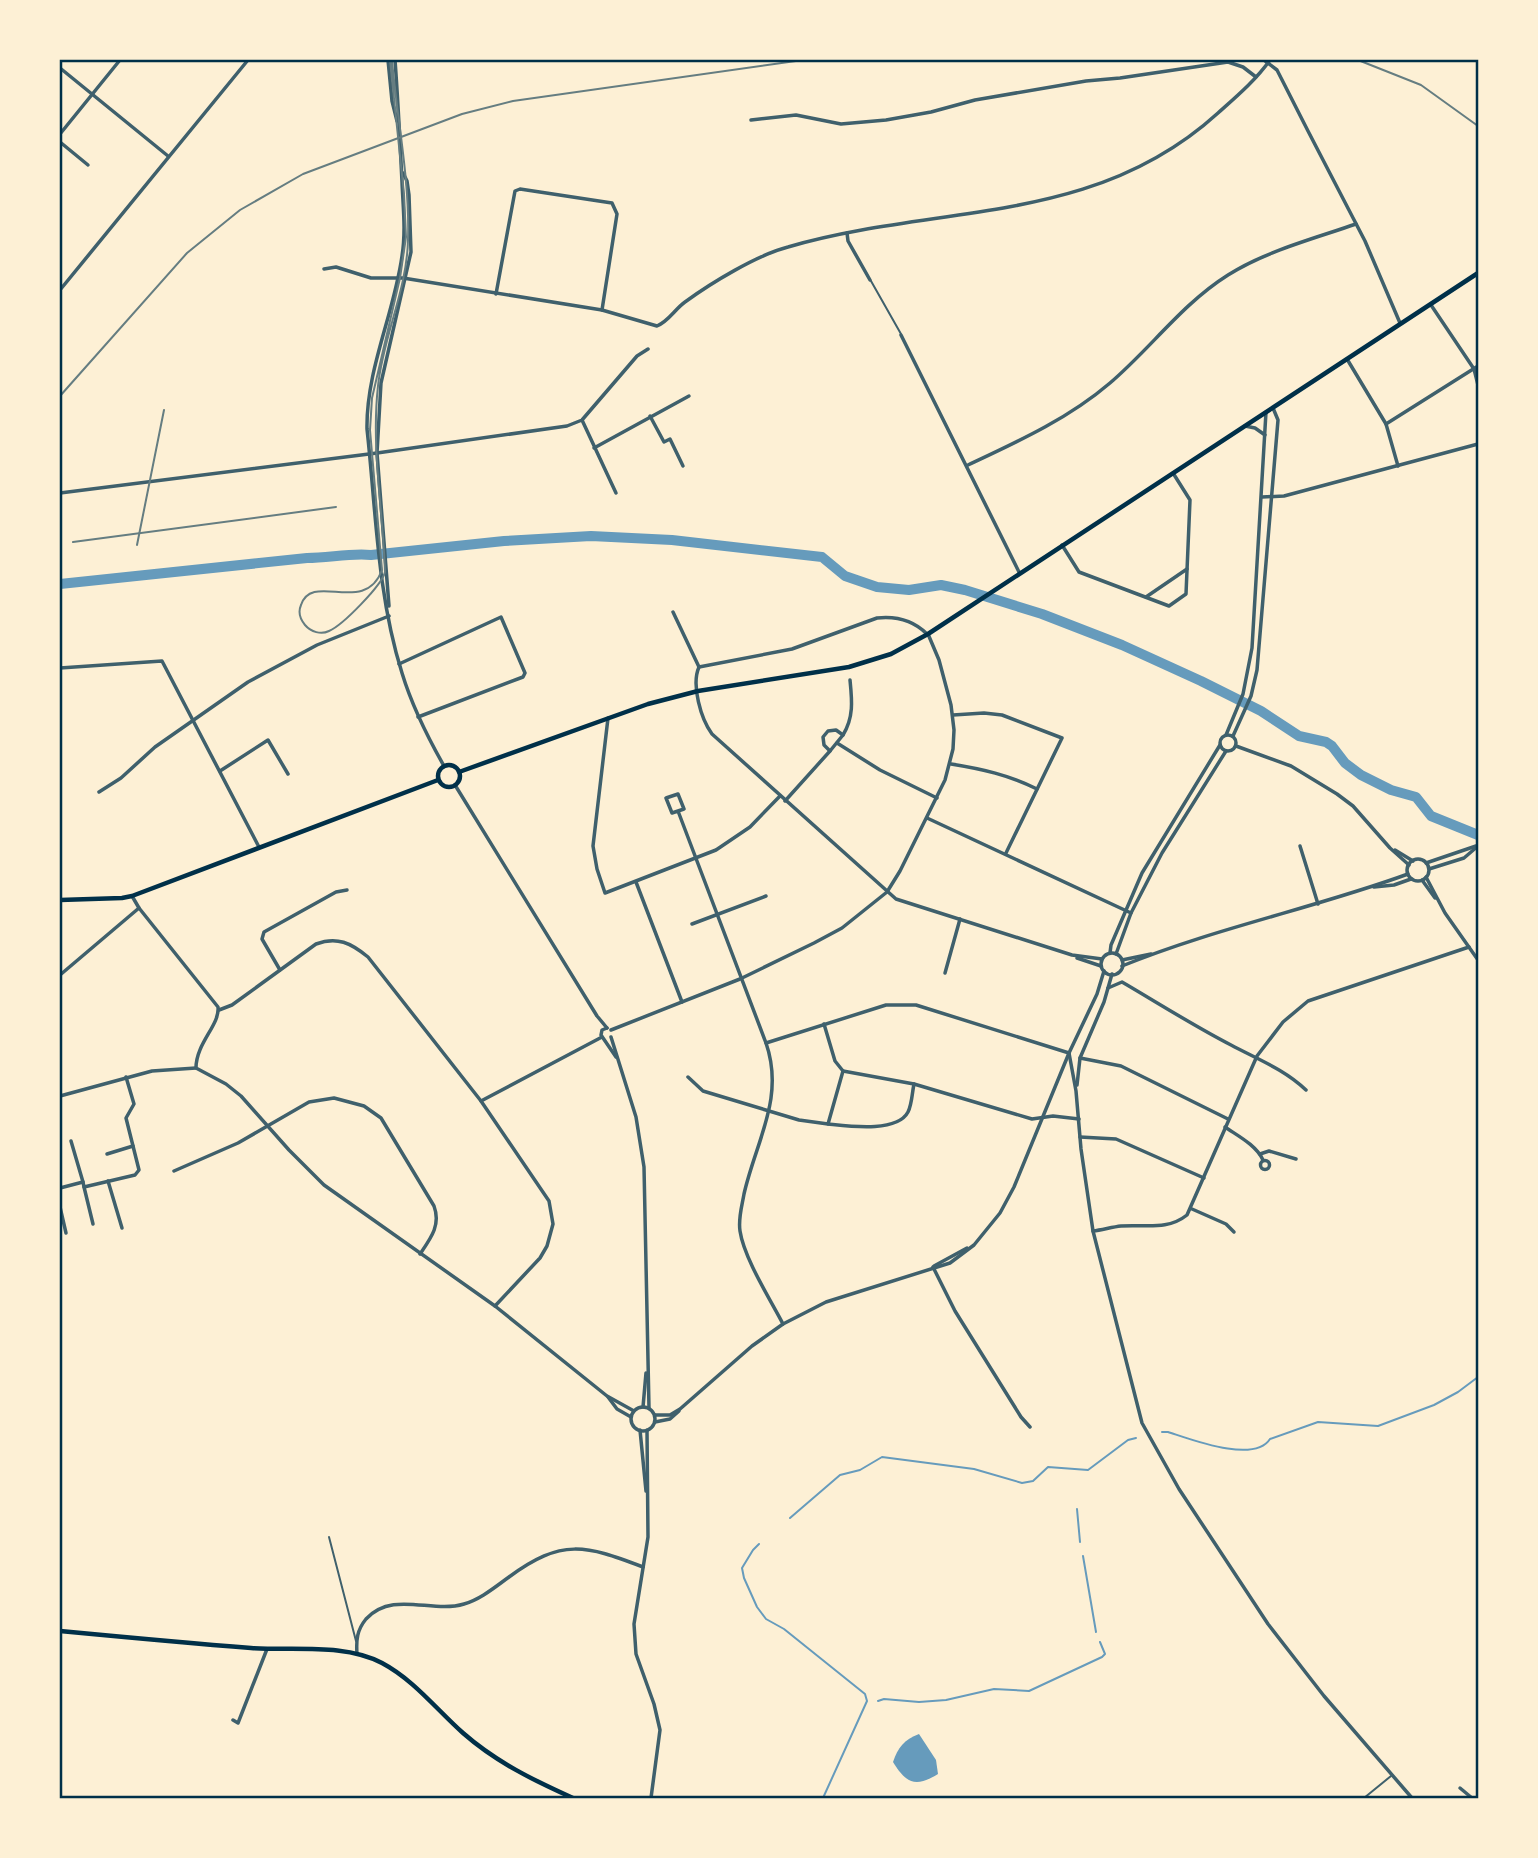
<svg xmlns="http://www.w3.org/2000/svg" width="1538" height="1858" font-family="'Alegreya Sans',sans-serif">
  <rect width="100%" height="100%" fill="#fdf0d5"/>
  <!-- water -->
  <path fill="#669bbc" d="M 919,1734 L 936,1760 L 938,1774 C 915,1788 906,1783 893,1762 C 898,1747 904,1740 919,1734 Z"/>
  <g fill="none" stroke-linecap="round" stroke-linejoin="round">
    <!-- stream -->
    <g stroke="#669bbc" stroke-width="2">
      <path d="M 1162,1432 L 1168,1432 C 1190,1439 1254,1464 1270,1439 L 1318,1422 L 1378,1426 L 1434,1405 L 1458,1392 L 1478,1377"/>
      <polyline points="1077,1509 1080,1542"/>
      <polyline points="790,1518 840,1475 860,1470 882,1457 974,1469 1022,1483 1033,1481 1048,1467 1088,1470 1128,1440 1136,1438"/>
      <polyline points="759,1544 753,1550 742,1568 744,1578 757,1607 766,1619 784,1629 865,1694 867,1701 823,1798"/>
      <polyline points="1083,1556 1096,1632"/>
      <polyline points="878,1701 884,1699 919,1702 946,1700 994,1689 1029,1691 1102,1657 1105,1654 1100,1642"/>
    </g>
    <!-- river -->
    <path stroke="#669bbc" stroke-width="10" d="M 60,584 L 307,558 C 329,558 349,553 371,555 L 504,541 L 591,536 L 672,540 L 822,557 L 845,576 L 877,587 L 909,590 L 941,585 L 965,590 L 1042,614 L 1122,645 L 1201,681 L 1261,711 L 1299,736 L 1326,742 L 1332,746 L 1345,763 L 1361,775 L 1391,790 L 1416,797 L 1431,816 L 1478,835"/>
    <!-- service -->
    <g stroke="#3f606c" stroke-width="2">
      <polyline points="871,281 901,334"/>
      <polyline points="329,1537 356,1641"/>
      <polyline points="1364,1798 1391,1776"/>
    </g>
    <!-- minor -->
    <g stroke="#3f606c" stroke-width="3.5">
      <polyline points="1264,60 1277,70 1308,131 1365,241 1400,323"/>
      <polyline points="60,68 168,156"/>
      <polyline points="751,120 796,115 841,124 886,120 931,112 975,100 1086,81 1120,78 1228,62 1243,67 1256,77"/>
      <polyline points="60,134 120,60"/>
      <polyline points="60,142 88,165"/>
      <polyline points="847,233 848,241 870,280"/>
      <path d="M 324,269 L 336,267 L 371,278 L 403,278 L 602,310 L 657,326 C 669,321 675,309 685,302 C 711,283 757,255 788,247 C 939,203 1093,227 1218,113 C 1236,97 1256,80 1270,60"/>
      <polyline points="60,290 248,60"/>
      <polyline points="496,294 515,191 520,189 612,203 617,214 602,310"/>
      <polyline points="1431,305 1474,369 1478,385"/>
      <polyline points="901,335 1019,572"/>
      <polyline points="1347,359 1386,424 1398,466"/>
      <polyline points="650,416 664,442 670,439 683,466"/>
      <polyline points="582,420 616,493"/>
      <polyline points="1386,424 1478,366"/>
      <polyline points="594,448 689,396"/>
      <polyline points="377,453 567,426 582,420 637,356 648,349"/>
      <path d="M 968,465 C 1017,442 1068,419 1110,383 C 1151,348 1182,304 1228,275 C 1266,251 1313,239 1356,224"/>
      <polyline points="1262,497 1284,496 1478,444"/>
      <polyline points="1062,545 1079,572 1169,606 1186,594 1190,500 1173,473"/>
      <polyline points="1146,597 1187,569"/>
      <path d="M 673,612 L 699,667 C 691,685 701,719 712,734 L 896,899 L 1072,955 L 1102,959"/>
      <polyline points="399,664 501,617 525,673 523,677 418,717"/>
      <path d="M 699,667 L 792,649 L 877,618 C 895,616 913,620 927,634"/>
      <polyline points="60,668 162,661 259,847"/>
      <polyline points="953,715 984,713 1002,715 1062,738 1006,853"/>
      <polyline points="608,718 593,846 597,869 605,893 716,850 750,827 780,796"/>
      <polygon points="836,730 843,735 830,751 824,745 823,737 828,731"/>
      <path d="M 843,735 C 854,717 852,700 850,680"/>
      <polyline points="837,743 880,770 937,798"/>
      <path d="M 951,764 C 982,769 1009,775 1037,789"/>
      <polyline points="220,771 268,740 288,774"/>
      <polyline points="99,792 121,778 155,747 248,682 317,645 389,616"/>
      <polyline points="785,801 830,751"/>
      <path d="M 678,811 L 672,813 L 666,798 L 678,794 L 684,809 L 678,811 L 766,1043 C 785,1098 756,1141 744,1194 C 742,1206 738,1218 740,1231 C 744,1258 770,1299 783,1324"/>
      <polyline points="927,818 1131,913"/>
      <polyline points="1300,846 1318,904"/>
      <polyline points="636,882 682,1002"/>
      <polyline points="692,924 766,896"/>
      <polyline points="1077,958 1101,966"/>
      <polyline points="280,970 262,939 264,932 336,892 347,890"/>
      <polyline points="945,973 960,919"/>
      <polyline points="60,975 139,908"/>
      <path d="M 1108,988 L 1122,982 C 1158,1003 1194,1026 1231,1045 C 1257,1059 1284,1069 1306,1090"/>
      <path d="M 219,1010 L 232,1005 L 316,944 C 337,936 351,943 368,957 L 481,1101 L 549,1201 L 553,1224 L 547,1246 L 540,1258 L 495,1306"/>
      <polyline points="824,1024 835,1061 843,1071 914,1084 1032,1119 1053,1116 1079,1119"/>
      <polyline points="766,1043 886,1005 916,1005 1069,1053"/>
      <polyline points="1080,1058 1121,1066 1228,1119"/>
      <polyline points="688,1077 703,1091 799,1120 828,1124 843,1071"/>
      <polyline points="60,1096 152,1071 196,1068"/>
      <polyline points="481,1101 602,1037"/>
      <path d="M 828,1124 C 848,1126 897,1133 908,1112 C 912,1104 912,1093 914,1084"/>
      <path d="M 1225,1127 C 1238,1136 1256,1145 1263,1160"/>
      <polyline points="1080,1137 1116,1139 1204,1178"/>
      <polyline points="71,1141 83,1182"/>
      <polyline points="107,1154 133,1146"/>
      <polyline points="1260,1154 1269,1151 1296,1159"/>
      <circle cx="1265" cy="1165" r="4.5"/>
      <path d="M 174,1171 L 238,1143 L 309,1102 L 334,1098 L 364,1106 L 381,1118 L 434,1206 C 441,1225 431,1238 420,1254"/>
      <polyline points="108,1181 122,1228"/>
      <polyline points="84,1187 93,1224"/>
      <polyline points="60,1188 83,1182 84,1187 135,1175 139,1170 126,1118 134,1104 126,1077"/>
      <polyline points="60,1207 66,1233"/>
      <polyline points="1192,1209 1226,1224 1234,1232"/>
      <path d="M 1093,1231 C 1102,1230 1112,1227 1121,1226 C 1145,1224 1167,1231 1187,1215 L 1257,1056 L 1283,1022 L 1308,1001 L 1469,947"/>
      <polyline points="933,1267 955,1311 1021,1417 1030,1427"/>
      <path d="M 357,1654 C 356,1640 357,1630 366,1619 C 393,1590 432,1614 464,1604 C 481,1599 495,1587 509,1577 C 562,1538 585,1545 643,1567"/>
      <polyline points="233,1720 238,1723 267,1649"/>
      <polyline points="1460,1788 1472,1798"/>
    </g>
    <!-- tertiary -->
    <g stroke="#3f606c" stroke-width="3.5">
      <polyline points="388,60 392,101 397,121"/>
      <path d="M 395,60 C 398,100 400,141 402,182 C 403,207 406,231 402,256 C 394,314 366,370 367,429 C 376,510 377,594 402,673 C 412,706 427,736 444,766"/>
      <polyline points="1245,426 1255,428 1265,435"/>
      <polyline points="60,493 377,453"/>
      <polyline points="389,606 377,453 381,383 411,252 409,195 407,181 403,173"/>
      <polyline points="1226,735 1243,694 1252,648 1266,412"/>
      <circle cx="1228" cy="743" r="8"/>
      <polyline points="1233,736 1251,696 1257,670 1278,420 1273,408"/>
      <polyline points="1236,746 1291,766 1337,794 1353,806 1390,848 1409,865"/>
      <polyline points="455,785 597,1016 607,1028"/>
      <polyline points="1395,850 1413,861"/>
      <circle cx="1418" cy="870" r="11"/>
      <polyline points="1426,863 1476,846"/>
      <polyline points="1429,869 1464,858 1478,846"/>
      <polyline points="1426,877 1445,913 1478,960"/>
      <polyline points="1422,880 1435,898"/>
      <polyline points="1374,887 1394,885 1411,879"/>
      <path d="M 132,896 L 139,908 L 218,1007 C 220,1025 196,1043 196,1068 L 226,1084 L 241,1096 L 289,1150 L 324,1185 L 495,1306 L 607,1396 L 634,1411"/>
      <polyline points="1110,953 1111,945 1142,873 1220,745"/>
      <circle cx="1112" cy="964" r="11"/>
      <polyline points="1116,954 1131,913 1162,853 1226,751"/>
      <polyline points="1122,960 1151,954"/>
      <path d="M 1122,966 C 1215,928 1315,908 1408,874"/>
      <polyline points="607,1028 602,1030 601,1035 616,1057"/>
      <polyline points="611,1030 740,979 814,943 842,928 887,892 900,871 945,780 953,749 954,730 951,705 939,660 928,634"/>
      <polyline points="611,1037 636,1117 644,1167 649,1408"/>
      <polyline points="1069,1053 1076,1091 1081,1149 1093,1231 1142,1423 1179,1489 1268,1624 1324,1696 1412,1798"/>
      <polyline points="1077,1085 1080,1058 1104,1002 1112,974"/>
      <polyline points="934,1266 967,1248"/>
      <polyline points="608,1397 617,1409 631,1417"/>
      <polyline points="643,1407 646,1373"/>
      <circle cx="643" cy="1419" r="12"/>
      <polyline points="655,1415 670,1415 680,1409 752,1346 783,1324 826,1302 950,1263 974,1245 1000,1213 1014,1187 1069,1053 1097,994 1104,971"/>
      <polyline points="655,1422 670,1419 679,1411"/>
      <polyline points="640,1430 646,1491"/>
      <polyline points="647,1430 648,1537 634,1624 636,1654 654,1704 660,1730 651,1798"/>
    </g>
    <!-- secondary -->
    <g stroke="#003049" stroke-width="4.5">
      <circle cx="449" cy="776" r="11"/>
      <polyline points="459,772 648,704 698,691 849,667 891,654 928,634 1478,273"/>
      <polyline points="60,900 122,898 132,896 438,780"/>
      <path d="M 60,1631 C 123,1637 187,1643 251,1648 C 294,1651 344,1643 382,1663 C 414,1680 437,1710 463,1733 C 496,1762 533,1780 573,1798"/>
    </g>
    <!-- tram -->
    <path stroke="#657d81" stroke-width="2" d="M 390,60 L 404,194 L 406,237 L 400,278 L 372,398 L 370,430 L 382,570 C 365,616 312,571 301,605 C 298,612 300,619 305,625 C 311,632 321,635 329,631 C 343,625 382,585 385,572 C 383,510 371,448 378,386 C 383,337 407,290 408,240 C 410,180 397,119 392,60"/>
    <!-- rail -->
    <g stroke="#657d81" stroke-width="2">
      <polyline points="1358,60 1421,85 1478,126"/>
      <polyline points="60,396 187,253 240,210 303,174 462,114 513,101 803,60"/>
      <polyline points="73,542 336,507"/>
      <polyline points="137,545 164,410"/>
    </g>
  </g>
  <!-- border -->
  <rect width="1538" height="1858" fill="none" stroke="#fdf0d5" stroke-width="122"/>
  <rect x="61" y="61" width="1416" height="1736" fill="none" stroke="#003049" stroke-width="2.5"/>
</svg>
